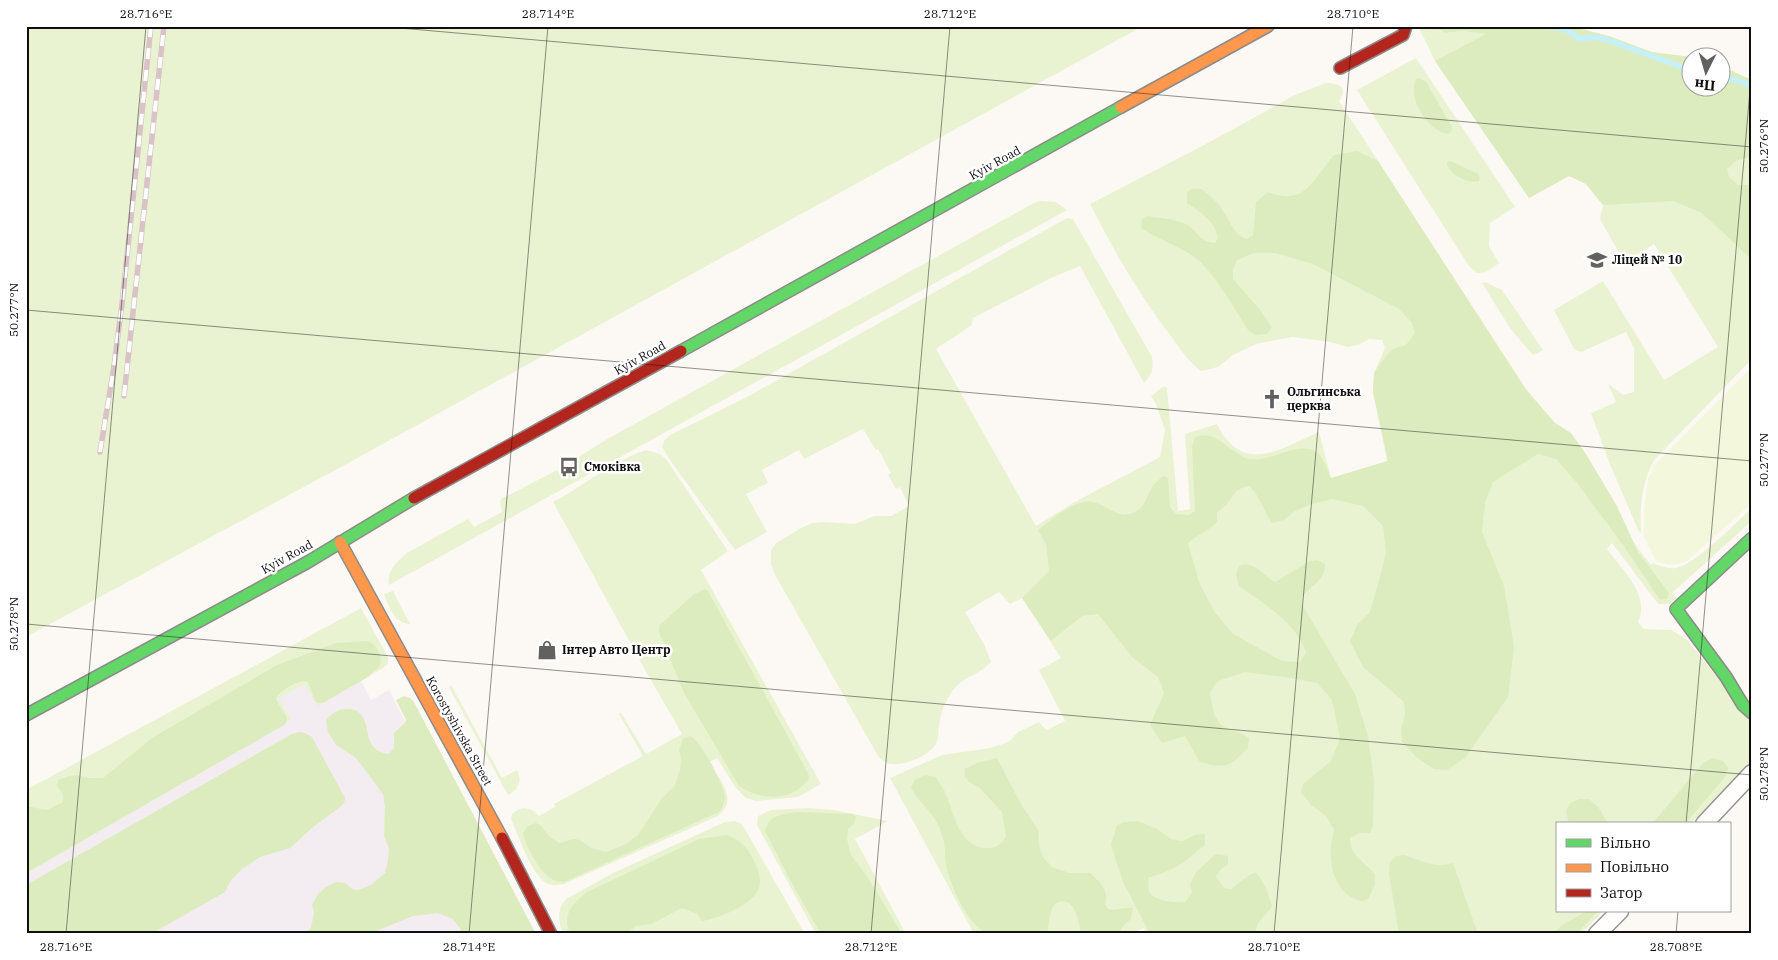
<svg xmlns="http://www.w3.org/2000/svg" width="1778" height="960" font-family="'IBM Plex Serif',serif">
  <rect width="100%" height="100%" fill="#fcf9f4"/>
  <!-- industrial -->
  <polygon fill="#f3ecf1" points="347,653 371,700 389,690 514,934 26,934 26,821"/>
  <!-- green -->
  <g fill="#eaf3d1">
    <polygon points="26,26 1143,26 341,467 26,637"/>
    <path d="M 1418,26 L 1433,26 L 1445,33 L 1463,31 L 1487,34 L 1752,134 L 1752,359 L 1655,459 C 1641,482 1640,507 1641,533 L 1639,532 L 1609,462 L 1591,413 L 1616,402 L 1608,384 L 1623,395 L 1634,392 L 1634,348 L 1626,332 L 1581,352 L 1574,349 L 1554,310 L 1603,281 L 1664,380 L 1718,347 L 1654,244 L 1625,263 L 1602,223 L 1600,218 L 1603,205 L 1586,184 L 1569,176 L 1529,198 L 1435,61 Z"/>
    <polygon points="1416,58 1515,207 1490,223 1489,246 1499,263 1486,272 1477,273 1469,266 1357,90"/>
    <path d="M 1326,83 C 1339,83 1349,87 1339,101 L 1583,476 L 1651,565 L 1653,563 C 1660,566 1668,569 1676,568 C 1694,565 1736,523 1752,508 L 1752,521 L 1672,593 L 1677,598 C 1672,604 1666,605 1658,604 L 1612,543 L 1607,549 C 1622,570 1651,595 1638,622 L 1644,629 L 1672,630 L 1687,640 L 1752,720 L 1752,765 L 1690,824 L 1557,824 L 1557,911 L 1603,911 L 1581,934 L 1147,934 L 1144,928 L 1130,934 L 974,934 L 890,778 L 942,755 L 990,748 L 1003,744 L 1010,741 L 1018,732 L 1039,722 L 1046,730 L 1065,721 L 1039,670 L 1061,658 L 1022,598 L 1010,604 L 999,592 L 965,612 L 984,644 L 991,662 C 981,674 963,677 953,690 C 945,701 941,712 939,725 C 938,732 939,738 936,744 C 929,756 904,766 891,764 C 885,763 882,760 878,756 L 774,573 L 771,564 L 771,550 L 776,543 L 801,528 L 812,523 L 825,522 L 855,524 L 874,516 L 891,516 L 909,506 L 900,487 L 896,489 L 888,475 L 891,473 L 878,449 L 876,450 L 863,429 L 804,459 L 799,450 L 762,470 L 768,483 L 746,494 L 767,532 L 735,550 L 670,460 L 662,447 L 664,441 L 670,435 L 743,399 L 1067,218 L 1073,219 L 1152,357 C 1154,369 1152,374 1144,383 L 1080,266 L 1051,278 L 973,318 L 972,325 L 936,349 L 1036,526 L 1073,503 L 1160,457 L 1165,430 L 1156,404 L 1151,396 L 1164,386 L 1167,388 L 1178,511 L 1190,509 L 1185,434 L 1217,424 C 1243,476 1280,449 1319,432 L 1331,478 L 1387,461 L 1373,392 L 1374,373 L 1385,348 L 1382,340 L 1369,339 L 1358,345 L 1348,347 L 1330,342 L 1293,337 L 1256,344 L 1233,355 L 1218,367 L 1201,371 C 1189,362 1180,349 1171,336 C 1139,295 1114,251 1090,204 L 1204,145 L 1295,95 Z"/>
    <path d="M 1040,201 L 1056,202 L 1067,210 L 389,585 C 386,572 397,561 407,553 L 468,519 L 474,527 L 502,512 L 500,501 L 501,499 L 557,470 L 562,478 L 579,470 L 576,463 L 577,458 L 609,438 L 1032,204 Z"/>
    <polygon points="1485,282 1502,290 1543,350 1534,355 1530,352 1510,328 1482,283"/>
    <path d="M 646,450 L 660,454 L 666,459 L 728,551 L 701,570 L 821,784 L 798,797 L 756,801 L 746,798 L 735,787 L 717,758 L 709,762 C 720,780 739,799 718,816 L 564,884 C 558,885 553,886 548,884 C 531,876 519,836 511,819 L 512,814 C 521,805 532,807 539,816 L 555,807 L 554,804 L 643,756 L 619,714 L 621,713 L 646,754 L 682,734 L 644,668 L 553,502 C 584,486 612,461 646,450 Z"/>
    <path d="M 393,591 L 410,624 C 393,623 390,608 384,594 Z"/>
    <polygon points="361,608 388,657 388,664 383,668 317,706 305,684 278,698 291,720 26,874 26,790"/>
    <path d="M 451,685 L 502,778 L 517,770 C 523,781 518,790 508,795 L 449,687 Z"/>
    <polygon points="808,808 834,810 888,821 855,839 906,934 816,934 757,825 758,816 771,810"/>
    <path d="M 735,821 L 742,824 L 805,934 L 563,934 C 558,923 557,908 566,899 L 613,873 L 725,822 Z"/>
  </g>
  <!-- forest -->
  <g fill="#ddecbe">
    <polygon points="1433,26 1570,26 1609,36 1652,52 1692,57 1690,58 1690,88 1720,88 1721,66 1752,80 1752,156 1736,161 1727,169 1729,177 1738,185 1752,185 1752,260 1702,213 1673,201 1603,205 1586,184 1569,176 1529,198 1435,61 1486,34 1463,31 1445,33"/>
    <path d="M 1417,78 L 1421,79 L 1426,82 L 1452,127 L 1451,132 L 1448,134 C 1428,132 1405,95 1417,78 Z"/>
    <path d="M 1357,151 L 1378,161 L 1524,387 L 1555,423 L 1571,433 L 1586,454 L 1617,506 L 1638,552 L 1669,593 L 1667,599 L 1660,600 L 1623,545 L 1577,483 L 1556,459 L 1538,454 L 1493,482 L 1485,502 L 1482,532 L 1504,586 L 1514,647 L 1508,697 L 1465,758 L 1447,770 L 1434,769 L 1416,757 L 1402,742 L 1401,729 L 1405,715 L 1404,702 L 1363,667 L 1350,641 L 1357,625 L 1370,612 L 1381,573 L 1386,553 L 1383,526 L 1363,506 L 1332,499 L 1312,504 L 1295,511 L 1284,520 L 1272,523 C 1263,510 1260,496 1249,486 C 1234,489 1235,494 1227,504 C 1224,507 1220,510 1217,513 L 1217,522 C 1208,531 1197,535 1188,543 L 1199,582 L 1214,611 L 1233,634 L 1282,661 L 1300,662 L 1306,653 C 1297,623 1264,604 1239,586 L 1236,574 L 1239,566 C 1255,560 1262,575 1275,582 L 1310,561 L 1318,560 L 1325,564 C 1326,579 1311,586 1302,597 L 1303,606 L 1355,694 L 1368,736 L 1374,781 L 1373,826 L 1370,833 L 1359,833 L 1350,838 C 1350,856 1364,861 1375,874 L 1375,885 L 1368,899 L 1362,901 C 1331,895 1326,856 1334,830 L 1326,816 L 1311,805 L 1301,793 L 1303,784 L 1331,761 L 1340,738 L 1332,700 L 1317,683 L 1285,677 L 1245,672 L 1218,681 L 1210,692 C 1212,707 1214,724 1230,730 C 1238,732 1242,733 1249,738 L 1248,748 C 1230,767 1224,770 1199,761 L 1185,736 L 1162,743 L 1150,725 L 1164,693 L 1158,677 L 1132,657 L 1098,614 L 1082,616 L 1051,641 L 1022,598 L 1049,571 L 1046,544 L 1038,530 C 1051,520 1068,505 1084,502 C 1104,498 1118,525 1138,510 C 1146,505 1148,492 1154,484 C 1157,481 1160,479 1163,476 L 1168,478 L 1170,507 L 1176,514 L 1189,515 L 1195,511 L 1192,447 L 1195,437 C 1215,431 1223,445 1239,454 C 1242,456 1246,459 1249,459 C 1270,462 1291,445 1309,449 C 1323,452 1326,467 1331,478 L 1388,461 L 1373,392 L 1374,373 L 1385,357 L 1393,349 L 1406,345 L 1415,333 L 1412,323 L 1399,309 L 1313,264 L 1275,253 L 1254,253 L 1237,260 L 1233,269 L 1233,279 L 1261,311 L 1272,327 L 1267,334 L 1256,335 L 1249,331 C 1236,312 1211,267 1193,256 C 1176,245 1158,239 1141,228 L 1142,219 L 1147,216 C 1160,218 1175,219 1186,224 C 1199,231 1197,241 1215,243 L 1218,238 C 1215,221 1200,212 1187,203 L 1187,192 L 1191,189 L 1202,189 C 1208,195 1217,201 1222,209 C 1230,220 1233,235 1247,239 L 1253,235 L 1256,202 L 1268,192 C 1306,207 1313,179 1334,155 Z"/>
    <path d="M 1451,161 L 1478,174 L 1480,178 L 1479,181 C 1468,184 1452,176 1447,165 L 1447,162 Z"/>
    <path d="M 705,589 L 708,591 L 808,773 L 809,779 C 792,802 761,801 739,786 L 684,693 L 659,632 L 660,625 L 694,594 Z"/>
    <path d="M 368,641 C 378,646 382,655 380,666 L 368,677 L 323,703 L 318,703 C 311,698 313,687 306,681 C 295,681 283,689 276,698 C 278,707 287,712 287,721 L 284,725 L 26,873 L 26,806 L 47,810 L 63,802 L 63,794 L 57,786 L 58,780 L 69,776 L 77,775 L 89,778 L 103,778 L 152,738 L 277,665 L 336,643 Z"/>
    <path d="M 404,696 L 410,698 L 414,702 L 536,934 L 462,934 L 461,930 L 453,919 L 438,913 L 413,916 L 369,934 L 303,934 L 311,928 L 314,913 L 312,905 L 318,894 L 326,887 L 336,882 L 345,883 L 352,889 L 358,890 L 371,885 L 385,873 L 388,860 L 389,849 L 384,836 L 385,807 L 383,794 L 356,758 L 336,745 L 328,732 L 326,721 C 330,714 336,710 345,709 C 370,707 364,732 372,745 C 376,751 382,753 389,754 L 394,748 L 394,733 L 405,723 L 406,720 L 396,700 Z"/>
    <polygon points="299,732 305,733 312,737 345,798 344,803 340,807 312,828 290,848 260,857 242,869 231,880 225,892 151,934 26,934 26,885 292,734"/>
    <path d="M 690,736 C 702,741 723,784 725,797 C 725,803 722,808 719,812 L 564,882 C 561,881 558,882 556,881 C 541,876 526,847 523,833 L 528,826 L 536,823 L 540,825 L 549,836 L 559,843 L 574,839 L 580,840 L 591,848 L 606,852 L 626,844 L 638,835 L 662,798 L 674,787 L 680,770 L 681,759 L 679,750 L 683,739 Z"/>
    <path d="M 997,758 L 1021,804 L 1038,830 L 1039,845 L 1043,857 L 1052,867 L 1070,873 L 1090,873 C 1100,882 1110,891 1105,905 L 1108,909 C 1117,911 1124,907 1133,908 L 1131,919 L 1123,926 L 1118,934 L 1081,934 C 1079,923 1075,897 1059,902 C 1056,903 1055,904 1053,907 C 1049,913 1049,926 1047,934 C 1037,934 992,936 986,933 C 967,924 950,885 946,865 C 944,857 946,847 943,839 C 941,830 937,822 932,815 C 925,805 916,799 911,787 L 915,780 L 925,775 L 936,777 C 938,782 942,786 944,790 C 954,810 957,845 984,848 C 995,849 999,846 1006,837 L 1002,812 L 980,788 L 969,782 L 965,777 L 965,769 L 977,763 Z"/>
    <polygon points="1713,758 1723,761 1728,768 1725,777 1685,824 1652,824 1703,763"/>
    <polygon points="1579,799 1589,799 1599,808 1608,824 1569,824 1566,811 1570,803"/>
    <path d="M 797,812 L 853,814 L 856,817 L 854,824 L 848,829 L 847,839 L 851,855 L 870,881 L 902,934 L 821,934 L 791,882 L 765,831 C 769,815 782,814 797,812 Z"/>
    <path d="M 1138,821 L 1157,829 L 1171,839 L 1182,841 L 1195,835 L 1205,834 L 1205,845 C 1197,850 1191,857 1183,863 C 1172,870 1160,874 1148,878 C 1149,881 1148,887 1149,891 C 1153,901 1175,903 1185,902 L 1192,893 L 1190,884 L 1196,872 L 1216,854 L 1228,856 L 1228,864 L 1220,870 L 1216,877 L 1224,888 L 1232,889 L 1242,880 L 1255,872 C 1265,882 1268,893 1272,906 C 1266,917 1255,921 1256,934 L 1150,934 L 1123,882 L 1111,845 L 1117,825 L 1125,822 Z"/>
    <path d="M 727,835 C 742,841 747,847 754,861 C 758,869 763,881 758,890 C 752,905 717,919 702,921 L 697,914 L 682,908 L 651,924 L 636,926 L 626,934 L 570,934 C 562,914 572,904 587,892 L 699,839 Z"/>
    <path d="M 1404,855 C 1423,861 1433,868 1453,863 L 1478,934 L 1399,934 L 1389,874 L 1390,862 L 1396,856 Z"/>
    <polygon points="1587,911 1598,911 1576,934 1553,934 1562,925"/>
  </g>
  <!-- pitch -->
  <path fill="#f3f7dc" d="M 1752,367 L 1752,503 L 1687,561 C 1675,566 1668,566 1656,561 L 1644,536 L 1644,511 L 1648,479 L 1656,464 Z"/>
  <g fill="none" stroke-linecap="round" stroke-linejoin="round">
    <!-- stream -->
    <g stroke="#c5f0fa" stroke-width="5.5">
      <polyline points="1542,26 1559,28 1570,32 1578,38 1584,39 1593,37 1605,39 1690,70"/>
      <polyline points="1720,77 1739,81 1752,86"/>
    </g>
    <defs>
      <g id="street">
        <polyline points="1704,824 1752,773"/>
        <polyline points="1597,934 1620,911"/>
      </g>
      <g id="fast">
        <polyline points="681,351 1121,107"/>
        <polyline points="1752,538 1676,609 1726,677 1743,705 1752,713"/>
        <polyline points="26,715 308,562 414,498"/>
      </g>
      <g id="slow">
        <polyline points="1121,107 1268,26"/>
        <polyline points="340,542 502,838"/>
      </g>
      <g id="jam">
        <polyline points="1340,68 1403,35 1406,26"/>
        <polyline points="414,498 681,351"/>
        <polyline points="502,838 551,934"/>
      </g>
    </defs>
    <!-- street casing -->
    <use href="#street" stroke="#969492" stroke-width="19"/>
    <!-- fast casing -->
    <use href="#fast" stroke="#8c8b89" stroke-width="14"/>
    <!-- slow casing -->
    <use href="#slow" stroke="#8c8b89" stroke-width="14"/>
    <!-- jam casing -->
    <use href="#jam" stroke="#8c8b89" stroke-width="14"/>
    <!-- street -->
    <use href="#street" stroke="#fffefd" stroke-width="16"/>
    <!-- fast -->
    <use href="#fast" stroke="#63d668" stroke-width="11"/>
    <!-- slow -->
    <use href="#slow" stroke="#ff974d" stroke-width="11"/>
    <!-- jam -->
    <use href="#jam" stroke="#b3261e" stroke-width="11"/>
    <defs>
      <g id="rail">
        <polyline points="124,396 164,26"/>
        <polyline points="100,452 114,366 122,304 151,26"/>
      </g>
    </defs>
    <!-- rail casing -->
    <use href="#rail" stroke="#d9c3c7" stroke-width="5.5"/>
    <!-- rail -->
    <use href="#rail" stroke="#fff" stroke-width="4" stroke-dasharray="11" stroke-linecap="butt"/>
  </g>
  <!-- ticks -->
  <path fill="none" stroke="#0f0f0f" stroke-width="1" stroke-opacity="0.45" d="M 377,26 L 1752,147M 26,310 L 1752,461M 26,624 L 1752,775M 1686,824 L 1752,67M 66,934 L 146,26M 469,934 L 548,26M 871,934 L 950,26M 1274,934 L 1353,26M 1676,934 L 1678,911"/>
  <!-- icons -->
  <defs>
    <symbol id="school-bare" viewBox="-9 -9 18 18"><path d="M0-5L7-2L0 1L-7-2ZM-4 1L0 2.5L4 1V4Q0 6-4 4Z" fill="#62615f" stroke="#fff" stroke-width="2.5" paint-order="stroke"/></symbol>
    <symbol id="church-bare" viewBox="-9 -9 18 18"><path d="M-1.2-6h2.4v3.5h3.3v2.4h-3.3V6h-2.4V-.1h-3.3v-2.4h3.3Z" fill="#62615f" stroke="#fff" stroke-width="2.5" paint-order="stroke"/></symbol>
    <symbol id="bus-bare" viewBox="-9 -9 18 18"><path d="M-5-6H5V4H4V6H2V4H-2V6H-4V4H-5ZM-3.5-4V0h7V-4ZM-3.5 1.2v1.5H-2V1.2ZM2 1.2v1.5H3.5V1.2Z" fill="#62615f" stroke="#fff" stroke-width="2.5" paint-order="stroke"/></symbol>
    <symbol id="shop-bare" viewBox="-9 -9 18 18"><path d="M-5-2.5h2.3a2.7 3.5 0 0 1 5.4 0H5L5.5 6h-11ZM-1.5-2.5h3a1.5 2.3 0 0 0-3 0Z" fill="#62615f" stroke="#fff" stroke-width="2.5" paint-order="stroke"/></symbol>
  </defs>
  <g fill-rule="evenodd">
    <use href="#school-bare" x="1583" y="246" width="28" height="28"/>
    <use href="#church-bare" x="1258" y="385" width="28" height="28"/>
    <use href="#bus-bare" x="555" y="453" width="28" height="28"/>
    <use href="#shop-bare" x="533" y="636" width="28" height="28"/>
  </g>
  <g text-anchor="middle" stroke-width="5" stroke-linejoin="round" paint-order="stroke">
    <!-- street labels -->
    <g font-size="12" fill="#0f0f0f" stroke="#fff">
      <text transform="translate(995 163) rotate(-29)" y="4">Kyiv Road</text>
      <text transform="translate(640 358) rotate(-29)" y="4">Kyiv Road</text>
      <text transform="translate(287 557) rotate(-29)" y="4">Kyiv Road</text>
      <text transform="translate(459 731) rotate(61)" y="4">Korostyshivska Street</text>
    </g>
    <!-- poi labels -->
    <g font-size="12" font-weight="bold" fill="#0f0f0f" stroke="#fff" text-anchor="start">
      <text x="1612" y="264">Ліцей № 10</text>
      <text x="1287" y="396">Ольгинська<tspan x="1287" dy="14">церква</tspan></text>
      <text x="584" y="471">Смоківка</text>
      <text x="562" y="654">Інтер Авто Центр</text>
    </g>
  </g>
  <!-- border -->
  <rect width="1778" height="960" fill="none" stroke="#ffffff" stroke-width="55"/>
  <!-- legend -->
  <rect x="1556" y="822" width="175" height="90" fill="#ffffff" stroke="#9f9f9f"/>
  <rect x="1566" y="839" width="25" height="8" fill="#63d668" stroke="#9f9f9f"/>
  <text x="1600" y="848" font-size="15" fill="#0f0f0f">Вільно</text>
  <rect x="1566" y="864" width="25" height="8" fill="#ff974d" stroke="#9f9f9f"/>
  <text x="1600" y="872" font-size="15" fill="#0f0f0f">Повільно</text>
  <rect x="1566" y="889" width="25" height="8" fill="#b3261e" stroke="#9f9f9f"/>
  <text x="1600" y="898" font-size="15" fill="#0f0f0f">Затор</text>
  <!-- north arrow -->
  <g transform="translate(1706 72) rotate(185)"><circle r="24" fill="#ffffff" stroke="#9f9f9f"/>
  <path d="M0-4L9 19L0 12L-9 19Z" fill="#62615f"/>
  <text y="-8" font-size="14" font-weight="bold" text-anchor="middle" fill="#0f0f0f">Пн</text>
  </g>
  <rect x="28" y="28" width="1722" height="904" fill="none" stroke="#0f0f0f" stroke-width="2"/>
  <g font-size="12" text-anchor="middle" fill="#0f0f0f">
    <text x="146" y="18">28.716°E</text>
    <text x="548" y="18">28.714°E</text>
    <text x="950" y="18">28.712°E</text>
    <text x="1353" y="18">28.710°E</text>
    <text transform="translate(1764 146) rotate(-90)" y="4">50.276°N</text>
    <text transform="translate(14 310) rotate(-90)" y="4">50.277°N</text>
    <text transform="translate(1764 460) rotate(-90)" y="4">50.277°N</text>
    <text transform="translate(14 624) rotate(-90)" y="4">50.278°N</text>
    <text transform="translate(1764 774) rotate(-90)" y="4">50.278°N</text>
    <text x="66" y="951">28.716°E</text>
    <text x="469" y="951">28.714°E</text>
    <text x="871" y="951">28.712°E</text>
    <text x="1274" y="951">28.710°E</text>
    <text x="1676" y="951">28.708°E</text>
  </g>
</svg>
